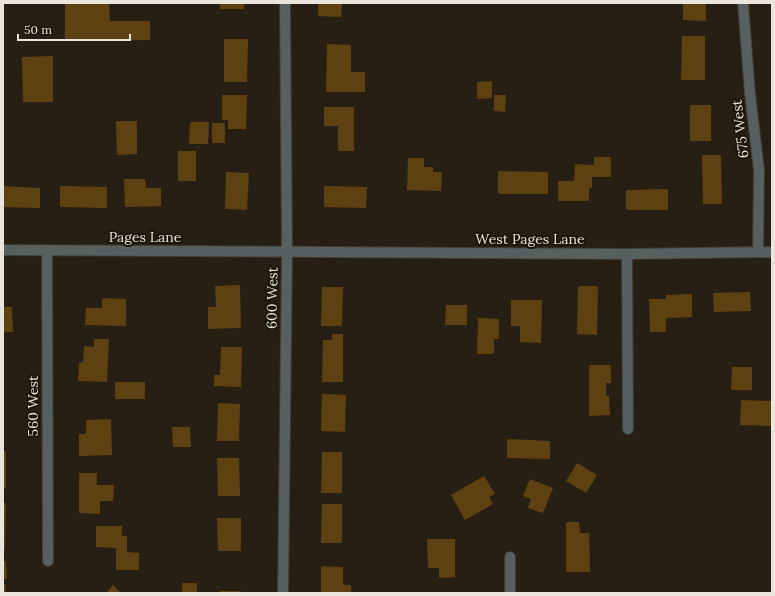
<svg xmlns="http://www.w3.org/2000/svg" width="775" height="596" font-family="Lora,serif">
  <rect width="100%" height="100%" fill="#271f14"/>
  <!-- building -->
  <g fill="#5e4111">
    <polygon points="109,3 110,21 150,21 150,40 65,41 65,4"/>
    <rect x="220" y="3" width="24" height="6"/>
    <polygon points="318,3 342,3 341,17 318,16"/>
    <polygon points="683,3 706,3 706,21 683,20"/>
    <polygon points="682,36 705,36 705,80 681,80"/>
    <polygon points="224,39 248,39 247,82 224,82"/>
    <polygon points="327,44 351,45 351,72 365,72 365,92 326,92"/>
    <polygon points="53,56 53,102 23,102 22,57"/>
    <polygon points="492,81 492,98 477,99 477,82"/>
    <polygon points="222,95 247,95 246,129 228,129 228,120 222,120"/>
    <polygon points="494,95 506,95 505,112 494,111"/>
    <rect x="690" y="105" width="21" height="36"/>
    <polygon points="324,107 354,107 354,151 338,151 338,126 324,126"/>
    <polygon points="116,121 137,121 137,154 117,155"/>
    <polygon points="190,122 209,122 208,144 189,144"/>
    <rect x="212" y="123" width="13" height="20"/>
    <rect x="178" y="151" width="18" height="30"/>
    <polygon points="702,155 721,155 722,204 703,204"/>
    <polygon points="594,157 611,157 611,177 592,177 592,188 589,188 589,201 558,201 558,181 574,181 575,164 594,165"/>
    <polygon points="408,158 424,158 424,167 433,167 433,172 442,172 441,191 407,190"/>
    <polygon points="498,171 548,172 548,194 498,194"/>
    <polygon points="226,172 249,173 247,210 225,209"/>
    <polygon points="124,179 145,179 146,188 161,188 161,206 125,207"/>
    <polygon points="3,186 40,188 40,208 3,207"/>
    <polygon points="60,186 107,187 107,208 60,207"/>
    <polygon points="324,186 367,187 366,208 324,207"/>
    <polygon points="668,189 668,210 626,210 626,190"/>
    <polygon points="240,285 241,328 208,329 208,307 216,307 215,286"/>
    <polygon points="578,286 598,286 597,335 577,334"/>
    <polygon points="322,287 343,287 342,326 321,326"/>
    <polygon points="750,292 751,311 714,312 713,293"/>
    <polygon points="692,294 692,317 666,318 666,332 650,332 649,299 666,299 666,295"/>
    <polygon points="102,298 126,299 126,326 85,325 86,308 102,308"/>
    <polygon points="511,300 542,300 541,343 520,342 520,326 511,326"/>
    <polygon points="446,305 467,305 467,325 445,325"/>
    <polygon points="3,307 12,307 13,332 3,332"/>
    <polygon points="478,318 499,319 499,339 494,339 494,354 477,354"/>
    <polygon points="332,334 343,334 343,382 322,382 323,340 332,340"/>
    <polygon points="94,339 109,339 107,382 78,381 79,362 83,363 84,346 94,347"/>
    <polygon points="221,347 242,347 241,387 214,386 214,375 220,375"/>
    <polygon points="589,365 611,365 611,383 606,383 606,396 609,396 610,415 589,416"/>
    <polygon points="732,367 752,367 752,390 731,390"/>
    <rect x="115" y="382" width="30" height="17"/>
    <polygon points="322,394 346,395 345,432 321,431"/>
    <polygon points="741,400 771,401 771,426 740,425"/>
    <polygon points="218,403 240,404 239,441 217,441"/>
    <polygon points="111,419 112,455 79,456 79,434 86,434 86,420"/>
    <polygon points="172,427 190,427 191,447 173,447"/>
    <polygon points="507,439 550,441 550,459 507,458"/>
    <rect x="3" y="451" width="3" height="37"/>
    <polygon points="322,452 342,452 342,493 321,493"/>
    <polygon points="217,458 239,458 240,496 218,496"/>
    <polygon points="577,463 597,475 586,493 566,481"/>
    <polygon points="79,473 97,473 97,485 114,485 113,501 100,501 100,514 79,513"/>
    <polygon points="484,476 495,494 489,497 493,504 465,520 451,495"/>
    <polygon points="530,479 553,488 543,513 528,508 531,499 523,496"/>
    <polygon points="3,503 6,503 5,549 3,549"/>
    <polygon points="322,504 342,504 342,543 321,543"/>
    <polygon points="217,518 241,518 241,551 218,551"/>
    <polygon points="566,522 579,522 580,533 589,533 590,572 566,572"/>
    <polygon points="96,526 122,526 122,536 127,536 127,552 139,553 139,570 116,570 116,548 96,547"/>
    <polygon points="427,539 455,539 455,577 439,578 439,568 428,568"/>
    <polygon points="3,561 6,561 7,579 3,579"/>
    <polygon points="321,566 343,567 343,585 351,585 351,593 321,593"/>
    <rect x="182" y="583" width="15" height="10"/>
    <polygon points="3,584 6,584 5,593 3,593"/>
    <polygon points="113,585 121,593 106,593"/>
    <rect x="220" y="591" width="21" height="2"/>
  </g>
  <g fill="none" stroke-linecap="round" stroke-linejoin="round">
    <defs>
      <g id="minor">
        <polyline points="285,3 287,252"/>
        <polyline points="743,3 750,94 759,170 758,252"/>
        <polyline points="47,250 48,561"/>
        <polyline points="627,254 628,429"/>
        <polyline points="510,557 510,593"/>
      </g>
      <g id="tertiary">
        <polyline points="3,250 627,254 772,252"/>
        <polyline points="283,593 287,252"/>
      </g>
    </defs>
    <!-- minor casing -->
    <use href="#minor" stroke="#423b30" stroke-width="12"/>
    <!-- tertiary casing -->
    <use href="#tertiary" stroke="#423b30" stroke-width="12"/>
    <!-- minor -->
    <use href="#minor" stroke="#576060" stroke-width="10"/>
    <!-- tertiary -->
    <use href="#tertiary" stroke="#576060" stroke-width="10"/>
  </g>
  <g text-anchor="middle" stroke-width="4" stroke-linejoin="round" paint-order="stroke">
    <!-- street labels -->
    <g font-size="14" fill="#e9e4dc" stroke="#1d160b">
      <text transform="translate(740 129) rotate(-97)" y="5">675 West</text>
      <text x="145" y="242">Pages Lane</text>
      <text x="530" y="244">West Pages Lane</text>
      <text transform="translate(272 298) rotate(-89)" y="5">600 West</text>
      <text transform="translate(33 406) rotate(-90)" y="5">560 West</text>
    </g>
  </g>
  <!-- border -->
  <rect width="775" height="596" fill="none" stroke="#e9e4dc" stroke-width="8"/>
  <!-- scale -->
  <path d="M18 34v6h112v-6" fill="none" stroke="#e9e4dc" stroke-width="2"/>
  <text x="24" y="34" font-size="12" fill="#e9e4dc" stroke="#1d160b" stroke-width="3" paint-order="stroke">50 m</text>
</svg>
